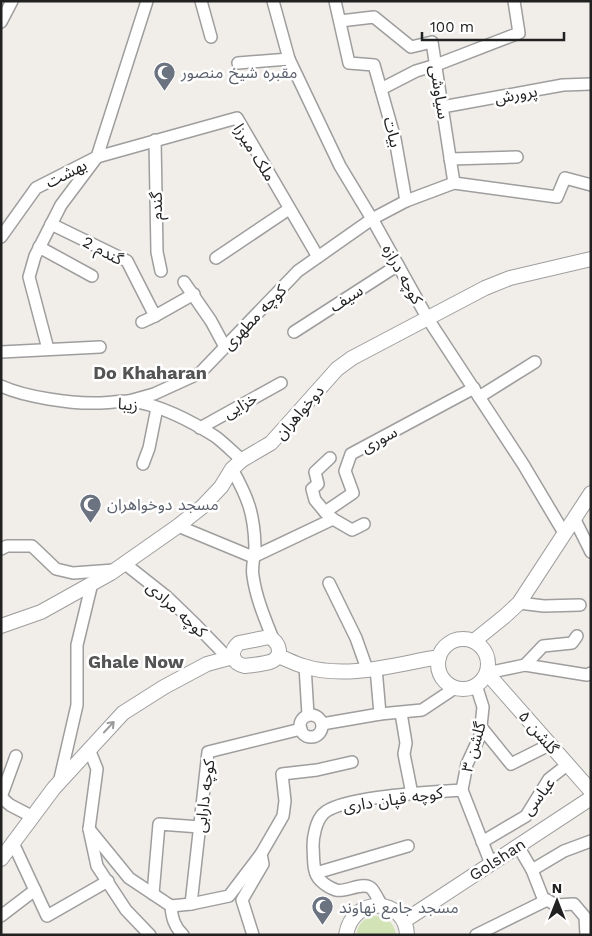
<svg xmlns="http://www.w3.org/2000/svg" width="592" height="936" font-family="'Work Sans','Noto Sans Arabic',sans-serif">
  <rect width="100%" height="100%" fill="#f1ede9"/>
  <!-- grass -->
  <path fill="#d2e4b6" d="M 374,916 C 386,916 394,922 396,935 L 356,935 C 358,924 363,919 374,916 Z"/>
  <g fill="none" stroke-linecap="round" stroke-linejoin="round">
    <defs>
      <g id="minor">
        <polyline points="201,1 211,37"/>
        <polyline points="273,1 289,59 340,166 375,224 428,319 523,464 564,533"/>
        <polyline points="335,1 349,63 374,65 395,139 406,201"/>
        <polyline points="340,21 374,17 411,47 432,42 454,183"/>
        <polyline points="1,22 12,1"/>
        <polyline points="238,63 289,59"/>
        <polyline points="381,89 416,71 436,65 519,33 514,1"/>
        <polyline points="442,107 563,85 591,84"/>
        <polyline points="155,140 157,252 161,271"/>
        <polyline points="450,159 517,157"/>
        <polyline points="51,224 127,261 155,316"/>
        <polyline points="1,237 36,188 97,157 237,118 318,257"/>
        <polyline points="39,247 92,276"/>
        <polyline points="216,258 289,209"/>
        <polyline points="184,282 211,321 225,347"/>
        <polyline points="142,322 155,316 194,294"/>
        <polyline points="294,332 398,265"/>
        <polyline points="48,349 29,277 35,256 61,205 97,157 147,1"/>
        <polyline points="1,352 100,347"/>
        <path d="M 1,386 C 25,397 72,404 98,403 C 108,403 119,401 129,401 C 157,403 193,422 216,437 C 225,444 234,453 242,460"/>
        <polyline points="479,397 535,362"/>
        <polyline points="129,401 154,394 200,373 298,271 372,219 406,201 454,183 557,197 565,178 591,185"/>
        <polyline points="200,428 281,383"/>
        <polyline points="330,458 315,472 318,484 312,489 315,500 325,512 333,519 352,530 364,524"/>
        <polyline points="143,464 149,448 157,408"/>
        <path d="M 232,469 C 248,498 254,513 255,546 C 255,556 251,566 253,576 C 256,598 265,619 273,639"/>
        <polyline points="325,512 353,493 345,471 351,454 474,388"/>
        <polyline points="574,518 591,552"/>
        <polyline points="178,526 253,557 333,519"/>
        <polyline points="1,549 7,546 32,546 56,569 73,573 114,570"/>
        <polyline points="124,563 167,597 196,625 228,658"/>
        <polyline points="329,583 356,638 367,669"/>
        <polyline points="519,603 544,606 580,605"/>
        <polyline points="525,665 543,646 572,643 577,636"/>
        <polyline points="305,666 308,715"/>
        <polyline points="376,668 380,714"/>
        <polyline points="487,673 525,665 587,675 591,673"/>
        <polyline points="476,685 483,707 480,736 467,764 462,790 491,864"/>
        <polyline points="401,713 406,743 404,754 412,794"/>
        <circle cx="311" cy="726" r="11"/>
        <polyline points="322,724 380,714 422,710 455,688"/>
        <polyline points="481,727 511,764 549,745"/>
        <polyline points="89,749 97,769 89,829 97,866 126,910 150,935"/>
        <polyline points="59,783 77,705 77,645 92,583"/>
        <polyline points="1,797 16,756"/>
        <polyline points="1,797 10,805 33,817"/>
        <polyline points="89,829 129,878 171,906 191,904 229,896 261,854 283,816 285,801 282,774 317,770 352,762"/>
        <polyline points="482,842 526,816 549,779 567,765"/>
        <polyline points="13,843 47,916 108,881"/>
        <polyline points="518,846 532,870 543,898 556,905 574,904 585,917 586,935"/>
        <polyline points="532,870 564,851 591,841"/>
        <polyline points="316,873 408,846"/>
        <polyline points="153,894 159,824 200,827"/>
        <polyline points="191,904 208,752 301,729"/>
        <path d="M 171,906 C 172,918 174,926 183,935"/>
        <path d="M 382,906 C 379,901 376,894 372,889 C 364,880 346,893 336,890 C 330,888 324,884 320,880 C 312,873 314,856 313,846 C 313,837 316,821 323,814 C 340,796 435,792 462,790"/>
        <polyline points="1,916 35,890"/>
        <polyline points="253,935 242,900 263,864 261,854"/>
        <polyline points="476,935 547,900"/>
      </g>
      <g id="tertiary">
        <polyline points="1,626 41,612 111,573 178,526 202,507 221,487 232,469 242,460 271,443 337,369 352,358 485,288 510,278 591,259"/>
        <path d="M 269,637 C 280,642 284,657 270,662 C 263,664 253,665 245,666 C 233,664 228,652 239,643 Z"/>
        <circle cx="463" cy="664" r="25"/>
        <polyline points="474,641 505,616 519,603 591,493"/>
        <path d="M 278,656 C 286,659 294,663 303,666 C 347,680 396,664 439,657"/>
        <polyline points="487,673 591,791"/>
        <polyline points="1,859 54,788 123,713 164,687 207,664 233,657"/>
        <polyline points="404,921 591,798"/>
        <path d="M 346,935 C 353,894 406,898 407,935"/>
      </g>
    </defs>
    <!-- minor casing -->
    <use href="#minor" stroke="#9e9e9e" stroke-width="14"/>
    <!-- tertiary casing -->
    <use href="#tertiary" stroke="#9e9e9e" stroke-width="16"/>
    <!-- minor -->
    <use href="#minor" stroke="#fff" stroke-width="11"/>
    <!-- tertiary -->
    <use href="#tertiary" stroke="#fff" stroke-width="14"/>
  </g>
  <!-- one-way arrows -->
  <defs><path id="oneway-shaft" d="M-6 0H5M1.5-3L5.5 0L1.5 3" fill="none" stroke-width="1.6" stroke-linecap="round" stroke-linejoin="round" transform="scale(1.25)"/></defs>
  <use stroke="#9b9b9b" href="#oneway-shaft" transform="translate(109 727) rotate(-47)"/>
  <!-- icons -->
  <defs>
    <symbol id="mosque-pin" viewBox="-11 -11 22 30"><path d="M0 17L-7.5 6A9.5 9.5 0 1 1 7.5 6Z" fill="#6b7280" stroke="#fff"/><path d="M3.5-4.9A6 6 0 1 0 3.5 4.9A5 5 0 1 1 3.5-4.9Z" fill="#fff"/></symbol>
  </defs>
  <g fill-rule="evenodd">
    <use href="#mosque-pin" x="152" y="60" width="25" height="34"/>
    <use href="#mosque-pin" x="78" y="492" width="25" height="34"/>
    <use href="#mosque-pin" x="310" y="894" width="25" height="34"/>
  </g>
  <g text-anchor="middle" stroke-width="5" stroke-linejoin="round" paint-order="stroke">
    <!-- worship labels -->
    <g font-size="16" fill="#5b616d" stroke="#fff" text-anchor="start">
      <text x="181" y="78">مقبره شیخ منصور</text>
      <text x="107" y="510">مسجد دوخواهران</text>
      <text x="339" y="913">مسجد جامع نهاوند</text>
    </g>
    <!-- street labels -->
    <g font-size="16" fill="#212121" stroke="#fff">
      <text transform="translate(440 92) rotate(81)" y="6">سیاوشی</text>
      <text transform="translate(516 94) rotate(-10)" y="6">پرورش</text>
      <text transform="translate(393 132) rotate(76)" y="6">بیات</text>
      <text transform="translate(255 152) rotate(58)" y="6">ملک میرزا</text>
      <text transform="translate(66 173) rotate(-27)" y="6">بهشت</text>
      <text transform="translate(156 206) rotate(-91)" y="6">گندم</text>
      <text transform="translate(103 250) rotate(28)" y="6">گندم 2</text>
      <text transform="translate(403 274) rotate(61)" y="6">کوچه درازه</text>
      <text transform="translate(346 298) rotate(-33)" y="6">سیف</text>
      <text transform="translate(254 317) rotate(-46)" y="6">کوچه مطهری</text>
      <text transform="translate(128 404) rotate(5)" y="6">زیبا</text>
      <text transform="translate(240 405) rotate(-29)" y="6">خزایی</text>
      <text transform="translate(299 412) rotate(-49)" y="6">دوخواهران</text>
      <text transform="translate(379 439) rotate(-28)" y="6">سوری</text>
      <text transform="translate(177 609) rotate(42)" y="6">کوچه مرادی</text>
      <text transform="translate(539 732) rotate(49)" y="6">گلشن ۵</text>
      <text transform="translate(473 747) rotate(-74)" y="6">گلشن ۳</text>
      <text transform="translate(204 796) rotate(-83)" y="6">کوچه دارابی</text>
      <text transform="translate(538 796) rotate(-52)" y="6">عباسی</text>
      <text transform="translate(393 799) rotate(-8)" y="6">کوچه قپان داری</text>
      <text transform="translate(497 859) rotate(-33)" y="6">Golshan</text>
    </g>
    <!-- neighbourhood labels -->
    <g font-size="18" font-weight="bold" fill="#545454" stroke="#fff">
      <text x="150" y="379">Do Khaharan</text>
      <text x="136" y="668">Ghale Now</text>
    </g>
  </g>
  <!-- border -->
  <rect width="592" height="936" fill="none" stroke="#212121" stroke-width="5"/>
  <!-- north arrow -->
  <g transform="translate(557 901)" stroke="#ffffff" stroke-width="4" paint-order="stroke">
  <path d="M0-4L9 19L0 12L-9 19Z" fill="#212121"/>
  <text y="-8" font-size="14" font-weight="bold" text-anchor="middle" fill="#212121">N</text>
  </g>
  <!-- scale -->
  <path d="M422 32v8h142v-8" fill="none" stroke="#212121" stroke-width="2.5"/>
  <text x="430" y="32" font-size="15" fill="#212121" stroke="#ffffff" stroke-width="4" paint-order="stroke">100 m</text>
</svg>
